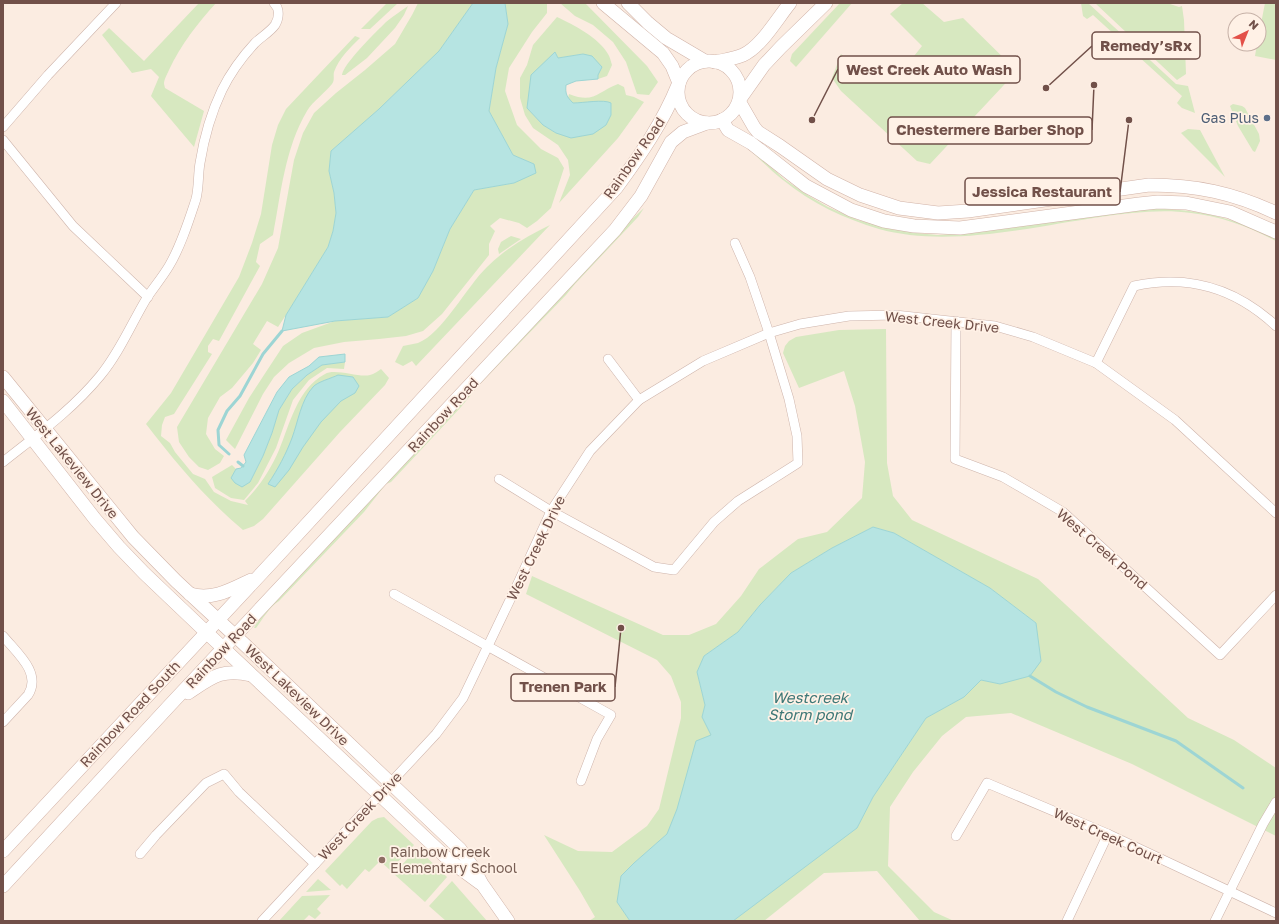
<svg xmlns="http://www.w3.org/2000/svg" width="1279" height="924" font-family="'Golos Text',sans-serif">
  <rect width="100%" height="100%" fill="#fbece1"/>
  <!-- green -->
  <g fill="#d7e8c0">
    <path d="M 199,3 L 216,3 C 198,23 181,44 169,70 C 167,75 164,79 164,84 L 165,88 L 204,111 L 194,147 L 151,96 L 159,77 L 151,69 L 132,73 L 102,35 L 109,28 L 144,61 Z"/>
    <polygon points="387,3 398,3 370,29 361,29"/>
    <polygon points="418,3 473,3 439,51 379,109 331,151 329,171 334,193 336,213 333,231 328,247 286,315 278,327 267,321 253,344 261,350 253,363 232,388 220,397 208,418 206,434 215,449 224,456 220,463 208,470 199,467 189,457 179,442 177,427 262,284 278,248 294,160 303,133 314,113 336,93 365,70 395,44 412,15"/>
    <polygon points="505,3 547,3 547,13 532,32 509,68 505,91 517,125 541,149 558,158 564,168 551,208 537,221 527,228 519,223 500,218 490,226 495,231 489,244 489,255 442,314 423,331 406,336 379,339 344,342 314,348 289,363 274,377 263,394 235,449 226,440 249,398 283,346 302,333 335,321 388,317 418,298 433,271 450,229 474,190 514,183 534,164 513,155 489,111 496,68 508,24"/>
    <polygon points="560,3 585,3 647,66 658,82 649,95 637,94 626,62 613,42 593,25 575,16"/>
    <polygon points="840,3 852,3 796,67 790,61 792,54"/>
    <polygon points="903,3 922,3 944,22 963,18 1017,71 930,164 917,161 841,91 832,78 841,54 864,76 870,66 884,75 897,60 907,65 922,46 890,14"/>
    <polygon points="1081,3 1088,3 1176,84 1188,86 1195,113 1182,108 1177,103 1182,96 1093,15 1087,19 1083,16"/>
    <polygon points="1095,3 1167,3 1179,7 1182,6 1184,20 1186,74 1177,80"/>
    <polygon points="1265,3 1276,3 1276,60 1255,56 1257,44 1259,44 1259,34"/>
    <path d="M 408,6 L 404,15 L 395,28 L 367,58 L 345,75 L 342,75 C 343,64 377,31 386,22 C 393,16 401,11 408,6 Z"/>
    <path d="M 557,17 C 574,25 598,37 608,54 C 610,57 611,62 612,65 L 607,76 L 598,79 L 598,75 L 583,54 L 558,58 L 555,52 L 529,96 L 527,108 L 543,125 L 556,133 L 588,103 L 573,103 L 568,98 L 569,94 C 594,104 597,92 618,84 L 624,87 L 626,95 L 634,97 L 644,102 L 618,138 L 559,203 L 570,175 L 568,160 L 558,145 L 533,128 L 525,115 L 520,98 L 520,78 L 527,65 L 533,45 Z"/>
    <path d="M 355,36 L 360,38 C 350,48 339,58 334,72 C 333,76 335,80 332,84 C 325,93 313,101 307,111 C 285,148 281,193 273,235 L 260,244 L 256,262 L 260,266 L 219,341 L 213,339 L 208,346 L 208,352 L 212,354 L 174,414 L 165,417 L 162,425 L 161,436 L 170,443 L 175,452 L 193,474 L 205,479 L 214,492 L 231,501 L 248,505 L 245,501 C 259,487 271,469 279,450 C 290,424 297,389 325,374 C 335,368 359,378 370,375 C 374,374 378,371 381,369 L 389,378 L 385,385 L 340,432 L 263,519 L 254,526 L 243,530 C 206,499 176,463 146,424 L 171,393 L 239,277 L 252,243 L 261,214 L 272,145 L 278,125 L 286,109 Z"/>
    <polygon points="1233,104 1242,106 1245,108 1259,134 1260,141 1255,152 1253,151 1238,126 1230,106"/>
    <polygon points="1188,129 1200,130 1225,177 1181,133"/>
    <path d="M 745,146 L 754,151 L 784,179 L 809,196 L 828,207 L 858,220 L 889,228 L 916,233 L 938,235 L 972,233 L 1150,209 C 1197,208 1235,218 1276,239 L 1276,241 C 1249,227 1221,216 1191,213 C 1161,209 1130,213 1100,217 C 1032,227 947,248 879,229 C 845,219 811,203 783,180 C 770,170 758,157 745,146 Z"/>
    <path d="M 644,208 L 638,217 L 575,284 L 566,295 L 479,385 L 461,407 L 391,482 L 386,484 L 364,512 L 279,601 C 269,607 263,619 256,628 L 254,628 L 256,624 L 276,600 L 630,221 Z"/>
    <path d="M 550,225 L 416,366 L 412,361 L 403,366 L 395,362 L 403,346 C 408,345 413,344 418,343 C 442,334 467,286 487,267 C 505,249 527,236 550,225 Z"/>
    <polygon points="511,236 521,239 499,254 498,249 501,242"/>
    <polygon points="886,329 887,463 893,496 912,520 1038,579 1188,718 1234,740 1276,768 1276,836 1132,764 1011,713 966,717 942,736 913,772 890,807 888,866 934,912 954,921 920,921 877,871 824,873 764,921 733,921 857,828 873,797 926,718 964,697 981,680 1000,684 1036,623 990,588 894,533 873,527 832,548 791,573 760,605 738,632 704,656 697,672 705,705 702,717 711,735 667,834 634,863 617,902 630,921 589,921 595,917 580,891 544,835 578,851 612,852 647,826 659,809 681,718 681,702 671,676 657,660 526,594 532,576 663,635 689,635 716,624 741,596 759,569 798,539 827,532 862,498 865,462 855,406 844,371 799,388 783,353 785,346 789,341 796,337 839,330"/>
    <polygon points="345,362 344,369 327,368 309,380 293,400 276,448 258,483 244,500 231,498 215,488 212,477 232,465 236,469 231,478 250,482 263,456 272,433 279,410 292,389 307,375 322,365"/>
    <polygon points="384,817 414,845 390,870 380,861 369,872 365,869 347,889 342,884 340,886 325,871 372,821 378,818"/>
    <polygon points="417,848 447,877 425,902 394,874"/>
    <polygon points="318,879 331,890 306,892"/>
    <polygon points="452,881 487,921 446,921 429,906"/>
    <polygon points="330,895 317,909 321,913 315,919 309,915 303,921 279,921 302,896"/>
  </g>
  <!-- water -->
  <g fill="#b6e4e2" stroke="#9dd5d4">
    <polygon points="473,3 505,3 508,24 496,68 489,111 513,155 534,164 536,173 514,183 474,190 450,229 433,271 418,298 388,317 335,321 282,331 286,315 328,247 333,231 336,213 334,193 329,171 331,151 379,109 439,51"/>
    <path d="M 555,52 L 558,58 L 583,54 L 592,56 L 602,67 L 598,75 L 598,79 L 576,81 L 566,85 C 565,94 567,97 573,103 C 583,103 604,99 611,103 L 611,115 L 606,125 L 593,134 L 571,138 L 556,133 L 543,125 L 527,108 L 531,75 Z"/>
    <polygon points="345,354 345,362 322,365 307,375 292,389 279,410 272,433 263,456 250,482 242,487 235,483 231,478 236,469 241,468 246,462 244,455 277,392 289,377 309,366 319,357"/>
    <path d="M 338,375 L 353,377 L 359,386 L 355,393 L 341,401 L 321,422 L 303,447 L 289,470 L 275,487 L 268,484 C 278,469 286,454 292,438 C 298,422 301,400 313,387 C 317,382 332,378 338,375 Z"/>
    <polygon points="873,527 894,533 990,588 1036,623 1041,661 1030,676 1000,684 981,680 964,697 926,718 873,797 857,828 733,921 630,921 617,902 621,876 634,863 667,834 677,809 696,741 711,735 702,717 705,705 697,672 704,656 738,632 760,605 791,573 832,548"/>
  </g>
  <g fill="none" stroke-linecap="round" stroke-linejoin="round">
    <!-- stream -->
    <g stroke="#9dd5d4" stroke-width="3">
      <polyline points="229,454 219,445 218,430 227,411 240,396 263,354 282,331"/>
      <polyline points="238,462 243,466"/>
      <polyline points="1030,676 1056,692 1087,707 1176,741 1243,788"/>
    </g>
    <defs>
      <g id="street">
        <polyline points="3,127 48,75 116,3"/>
        <polyline points="3,140 73,226 148,297"/>
        <polyline points="956,321 955,459 1003,477 1063,512 1220,655 1276,595"/>
        <polyline points="608,359 639,400"/>
        <path d="M 1096,363 L 1134,286 C 1189,274 1235,288 1276,326"/>
        <path d="M 3,462 C 37,435 72,410 100,376 C 120,352 132,322 148,296 C 155,286 163,276 169,266 C 181,246 189,220 196,199 C 199,187 198,174 200,163 C 204,138 211,113 222,90 C 230,74 242,57 255,43 C 261,37 270,32 275,25 C 279,18 280,9 274,3"/>
        <polyline points="499,479 551,511 654,567 674,570 714,522 738,501 798,463 797,436 789,399 769,333 750,277 735,243"/>
        <polyline points="394,594 611,715 597,739 581,781"/>
        <path d="M 3,636 C 17,653 42,673 28,695 L 3,722"/>
        <polyline points="956,836 987,783 1108,834 1276,913"/>
        <polyline points="140,854 156,835 206,783 224,774 239,792 315,864"/>
        <polyline points="262,921 436,734 463,698 519,581 551,511 590,451 639,400 703,361 769,333 800,324 849,316 895,315 995,326 1033,337 1096,363 1175,420 1276,513"/>
        <polyline points="1067,921 1108,834"/>
        <polyline points="1215,921 1263,824 1276,802"/>
      </g>
      <g id="secondary">
        <polyline points="603,3 663,53 672,66 679,83"/>
        <polyline points="628,3 648,23 666,38 705,61"/>
        <circle cx="709" cy="92" r="31"/>
        <path d="M 715,62 C 724,60 734,59 743,55 C 761,47 777,19 790,3"/>
        <polyline points="740,99 764,65 781,47 826,3"/>
        <path d="M 739,101 L 754,127 L 758,132 L 780,146 L 827,179 L 860,195 L 899,208 L 938,213 L 968,211 L 1149,185 C 1196,185 1234,193 1276,213"/>
        <polyline points="722,120 728,130 751,143 806,186 851,210 884,221 914,226 960,228 1139,204 1158,202 1186,203 1230,212 1276,232"/>
        <polyline points="3,377 133,537 176,581 244,644 460,849 474,869 482,884 508,921"/>
        <polyline points="3,401 95,519 119,547 144,573 206,632 450,861 480,883"/>
        <path d="M 190,594 C 212,601 232,589 251,580"/>
        <path d="M 188,693 C 212,677 222,668 251,675"/>
        <path d="M 3,851 L 272,562 L 617,187 C 641,154 663,122 678,85"/>
        <polyline points="3,886 170,705 615,230 641,196 671,142 683,132 707,123"/>
      </g>
    </defs>
    <!-- street casing -->
    <use href="#street" stroke="#ceb4ab" stroke-width="10"/>
    <!-- secondary casing -->
    <use href="#secondary" stroke="#d1b3a8" stroke-width="14"/>
    <!-- street -->
    <use href="#street" stroke="#fff" stroke-width="9"/>
    <!-- secondary -->
    <use href="#secondary" stroke="#fff" stroke-width="13"/>
  </g>
  <!-- markers -->
  <circle fill="#5c6f8a" stroke="#fff1e6" stroke-width="1.5" cx="1267" cy="118" r="4"/>
  <circle fill="#8d6e63" stroke="#fff1e6" stroke-width="1.5" cx="382" cy="860" r="4"/>
  <g text-anchor="middle" stroke-width="3.5" stroke-linejoin="round" paint-order="stroke">
    <!-- service labels -->
    <g font-size="14" fill="#4e5e75" stroke="#fff1e6" text-anchor="end">
      <text x="1259" y="123">Gas Plus</text>
    </g>
    <!-- street labels -->
    <g font-size="14" fill="#715049" stroke="#fff1e6">
      <text transform="translate(634 158) rotate(-55)" y="5">Rainbow Road</text>
      <text transform="translate(942 322) rotate(6)" y="5">West Creek Drive</text>
      <text transform="translate(443 415) rotate(-47)" y="5">Rainbow Road</text>
      <text transform="translate(72 463) rotate(51)" y="5">West Lakeview Drive</text>
      <text transform="translate(536 548) rotate(-64)" y="5">West Creek Drive</text>
      <text transform="translate(1102 549) rotate(41)" y="5">West Creek Pond</text>
      <text transform="translate(221 651) rotate(-47)" y="5">Rainbow Road</text>
      <text transform="translate(297 695) rotate(44)" y="5">West Lakeview Drive</text>
      <text transform="translate(130 714) rotate(-47)" y="5">Rainbow Road South</text>
      <text transform="translate(360 816) rotate(-47)" y="5">West Creek Drive</text>
      <text transform="translate(1108 836) rotate(24)" y="5">West Creek Court</text>
    </g>
    <!-- education labels -->
    <g font-size="14" fill="#785e54" stroke="#fff1e6" text-anchor="start">
      <text x="390" y="857">Rainbow Creek<tspan x="390" dy="16">Elementary School</tspan></text>
    </g>
    <!-- water labels -->
    <g font-size="15" font-style="italic" fill="#3d7776" stroke="#fff1e6">
      <text x="810" y="703">Westcreek<tspan x="810" dy="17">Storm pond</tspan></text>
    </g>
  </g>
  <!-- callouts -->
  <path fill="none" stroke="#715049" stroke-width="1.5" d="M1046 88L1092 46M812 120L838 69M1094 85L1092 130M1129 120L1120 192M621 628L615 687"/>
  <g fill="#715049" stroke="#fff1e6" stroke-width="1.5">
    <circle cx="1046" cy="88" r="4"/>
    <circle cx="812" cy="120" r="4"/>
    <circle cx="1094" cy="85" r="4"/>
    <circle cx="1129" cy="120" r="4"/>
    <circle cx="621" cy="628" r="4"/>
  </g>
  <g fill="#fff1e6" stroke="#715049" stroke-width="1.5">
    <rect x="1092" y="32" width="108" height="27" rx="4"/>
    <rect x="838" y="56" width="182" height="27" rx="4"/>
    <rect x="888" y="117" width="204" height="27" rx="4"/>
    <rect x="965" y="178" width="155" height="27" rx="4"/>
    <rect x="511" y="674" width="104" height="27" rx="4"/>
  </g>
  <g font-size="15" text-anchor="middle" font-weight="bold" fill="#715049">
    <text x="1146" y="51">Remedy’sRx</text>
    <text x="929" y="75">West Creek Auto Wash</text>
    <text x="990" y="135">Chestermere Barber Shop</text>
    <text x="1042" y="197">Jessica Restaurant</text>
    <text x="563" y="692">Trenen Park</text>
  </g>
  <!-- border -->
  <rect width="1279" height="924" fill="none" stroke="#715049" stroke-width="8"/>
  <!-- north arrow -->
  <g transform="translate(1247 32) rotate(43)"><circle r="19" fill="#fff1e6" stroke="#c6b1a7"/>
  <path d="M0-3L7 15L0 10L-7 15Z" fill="#e35048"/>
  <text y="-6" font-size="11" font-weight="bold" text-anchor="middle" fill="#715049">N</text>
  </g>
</svg>
